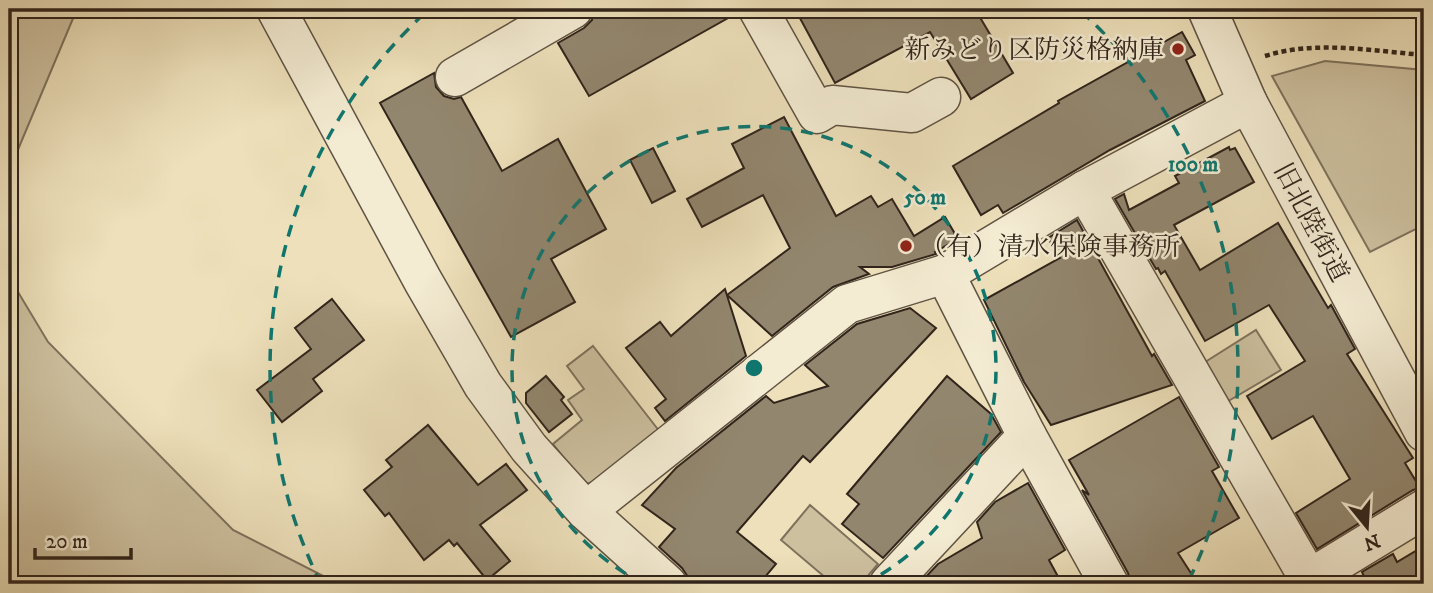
<svg xmlns="http://www.w3.org/2000/svg" width="1433" height="593" font-family="'IM FELL DW Pica','Noto Serif JP',serif">
  <rect width="100%" height="100%" fill="#ede0ba"/>
  <filter id="stains"><feTurbulence type="fractalNoise" baseFrequency=".00286" numOctaves="4"/><feColorMatrix values="0 0 0 0 .2 0 0 0 0 .09 0 0 0 0 .02 0 0 0 .5 -.17"/></filter>
  <radialGradient id="worn" r=".72"><stop offset=".6" stop-color="#630" stop-opacity="0"/><stop offset="1" stop-color="#630" stop-opacity=".3"/></radialGradient>
  <!-- green -->
  <g fill="#cdc09f" stroke="#7e725d" stroke-width="2">
    <polygon points="9,9 77,9 9,171"/>
    <polygon points="1325,61 1424,70 1424,225 1370,252 1272,76"/>
    <polygon points="9,277 48,342 233,530 331,580 470,584 9,584"/>
    <polygon points="1256,330 1281,370 1225,403 1202,364"/>
    <polygon points="593,346 660,432 602,480 585,484 553,444 582,420 568,400 584,389 567,366"/>
    <polygon points="810,505 878,564 861,584 833,584 781,540"/>
  </g>
  <!-- building -->
  <g fill="#92866e" stroke="#30241b" stroke-width="2">
    <polygon points="604,9 736,9 737,13 589,96 558,43 584,28 592,20 593,14"/>
    <polygon points="795,9 975,9 1013,73 971,99 930,32 835,83"/>
    <polygon points="1182,32 1195,55 1186,60 1205,101 1110,150 1003,213 998,205 981,215 953,166 1059,103 1058,101"/>
    <polygon points="434,73 436,87 444,96 454,99 461,97 502,171 558,139 606,229 551,259 575,302 511,337 380,103"/>
    <polygon points="784,117 836,216 871,196 878,207 892,199 914,236 945,217 958,239 935,252 936,254 892,267 860,267 869,274 833,287 772,336 727,295 790,248 763,195 702,227 687,199 744,168 732,144"/>
    <polygon points="1229,147 1230,150 1235,148 1254,182 1174,225 1200,270 1278,223 1328,308 1331,305 1355,349 1347,354 1413,458 1405,463 1420,488 1413,490 1317,549 1296,513 1350,479 1313,416 1272,439 1247,396 1305,361 1269,305 1205,341 1165,271 1161,274 1158,268 1156,269 1115,199 1124,194 1129,210 1179,183 1175,176"/>
    <polygon points="653,148 675,191 652,203 630,160"/>
    <polygon points="1077,220 1152,356 1154,354 1172,385 1051,425 1024,382 984,300 1060,258 1048,238"/>
    <polygon points="725,289 746,356 665,421 655,408 666,399 626,348 660,322 671,336"/>
    <polygon points="332,299 364,340 313,379 322,391 282,422 257,390 311,349 295,328"/>
    <polygon points="910,308 936,328 810,462 803,456 737,532 776,564 759,584 688,584 688,577 682,568 659,547 675,529 642,505 676,468 766,396 774,403 828,386 805,365 857,324"/>
    <polygon points="546,376 564,397 561,400 572,414 549,432 526,403 526,393"/>
    <polygon points="947,376 991,414 1001,432 883,558 842,524 859,504 847,494"/>
    <polygon points="1179,397 1219,467 1212,471 1239,518 1178,553 1198,584 1131,584 1128,573 1082,490 1089,495 1069,460"/>
    <polygon points="428,425 478,485 506,464 527,490 480,525 510,561 487,580 457,543 454,546 449,540 424,560 389,513 385,516 364,490 392,467 386,460"/>
    <polygon points="1028,483 1065,550 1049,560 1062,584 919,584 938,564 982,538 977,522 995,502"/>
    <polygon points="1424,546 1424,584 1361,584 1366,581 1362,572 1393,554 1397,562"/>
  </g>
  <g fill="none" stroke-linecap="round" stroke-linejoin="round">
    <defs>
      <g id="minor">
        <polyline points="276,9 423,281 483,385 529,448 586,511 667,584"/>
        <polyline points="758,9 817,114 832,105 912,113 941,97"/>
        <polyline points="1207,9 1248,103 1424,432"/>
        <polyline points="455,77 573,9"/>
        <polyline points="1085,190 1309,579 1424,509"/>
        <polyline points="945,274 1027,436 1109,584"/>
        <polyline points="586,511 847,304 945,274 1085,190 1248,103"/>
        <polyline points="889,584 1027,436"/>
      </g>
    </defs>
    <!-- minor casing -->
    <use href="#minor" stroke="#5f5343" stroke-width="41"/>
    <!-- path -->
    <path stroke="#30241b" stroke-width="4.5" stroke-dasharray="5 3.5" stroke-linecap="butt" d="M 1265,56 C 1315,40 1373,51 1424,55"/>
    <!-- minor -->
    <use href="#minor" stroke="#f3ebd2" stroke-width="38"/>
  </g>
  <!-- distance rings -->
  <g fill="none" stroke="#0f766e" stroke-width="3.5" stroke-dasharray="12 9">
    <path d="M644 584A242 242 0 1 1 864 584"/>
    <path d="M321 584A484 484 0 0 1 427 11M1081 11A484 484 0 0 1 1187 584"/>
  </g>
  <!-- markers -->
  <g fill="#8f2418" stroke="#f3ebd2" stroke-width="2.5">
    <circle cx="1178" cy="49" r="7"/>
    <circle cx="906" cy="246" r="7"/>
  </g>
  <g text-anchor="middle" stroke-width="5" stroke-linejoin="round" paint-order="stroke">
    <!-- poi labels -->
    <g font-size="26" fill="#30241b" stroke="#f3ebd2" text-anchor="end">
      <text x="1164" y="58">新みどり区防災格納庫</text>
      <text x="920" y="255" text-anchor="start">（有）清水保険事務所</text>
    </g>
    <!-- street labels -->
    <g font-size="26" fill="#30241b" stroke="#f3ebd2">
      <text transform="translate(1312 222) rotate(62)" y="9">旧北陸街道</text>
    </g>
  </g>
  <circle cx="754" cy="368" r="10" fill="#0f766e" stroke="#f3ebd2" stroke-width="3.5"/>
  <g font-size="21" text-anchor="middle" font-weight="bold" fill="#0f766e" stroke="#f3ebd2" stroke-width="5" stroke-linejoin="round" paint-order="stroke">
    <text x="1193" y="171">100 m</text>
    <text x="925" y="204">50 m</text>
  </g>
  <!-- margin -->
  <rect width="1433" height="593" fill="none" stroke="#ede0ba" stroke-width="35"/>
  <rect x="10" y="10" width="1412" height="572" fill="none" stroke="#30241b" stroke-width="3.5"/>
  <rect x="18" y="18" width="1398" height="558" fill="none" stroke="#30241b" stroke-width="2"/>
  <!-- north arrow -->
  <g transform="translate(1367 527) rotate(162)" stroke="#f3ebd2" stroke-width="5" paint-order="stroke">
  <path d="M0-5L12 26L0 18L-12 26Z" fill="#30241b"/>
  <text y="-10" font-size="19" font-weight="bold" text-anchor="middle" fill="#30241b">N</text>
  </g>
  <!-- scale -->
  <path d="M35 548v10h96v-10" fill="none" stroke="#30241b" stroke-width="3.5"/>
  <text x="46" y="548" font-size="21" fill="#30241b" stroke="#f3ebd2" stroke-width="5" paint-order="stroke">20 m</text>
  <rect width="100%" height="100%" filter="url(#stains)"/>
  <rect width="100%" height="100%" fill="url(#worn)"/>
</svg>
